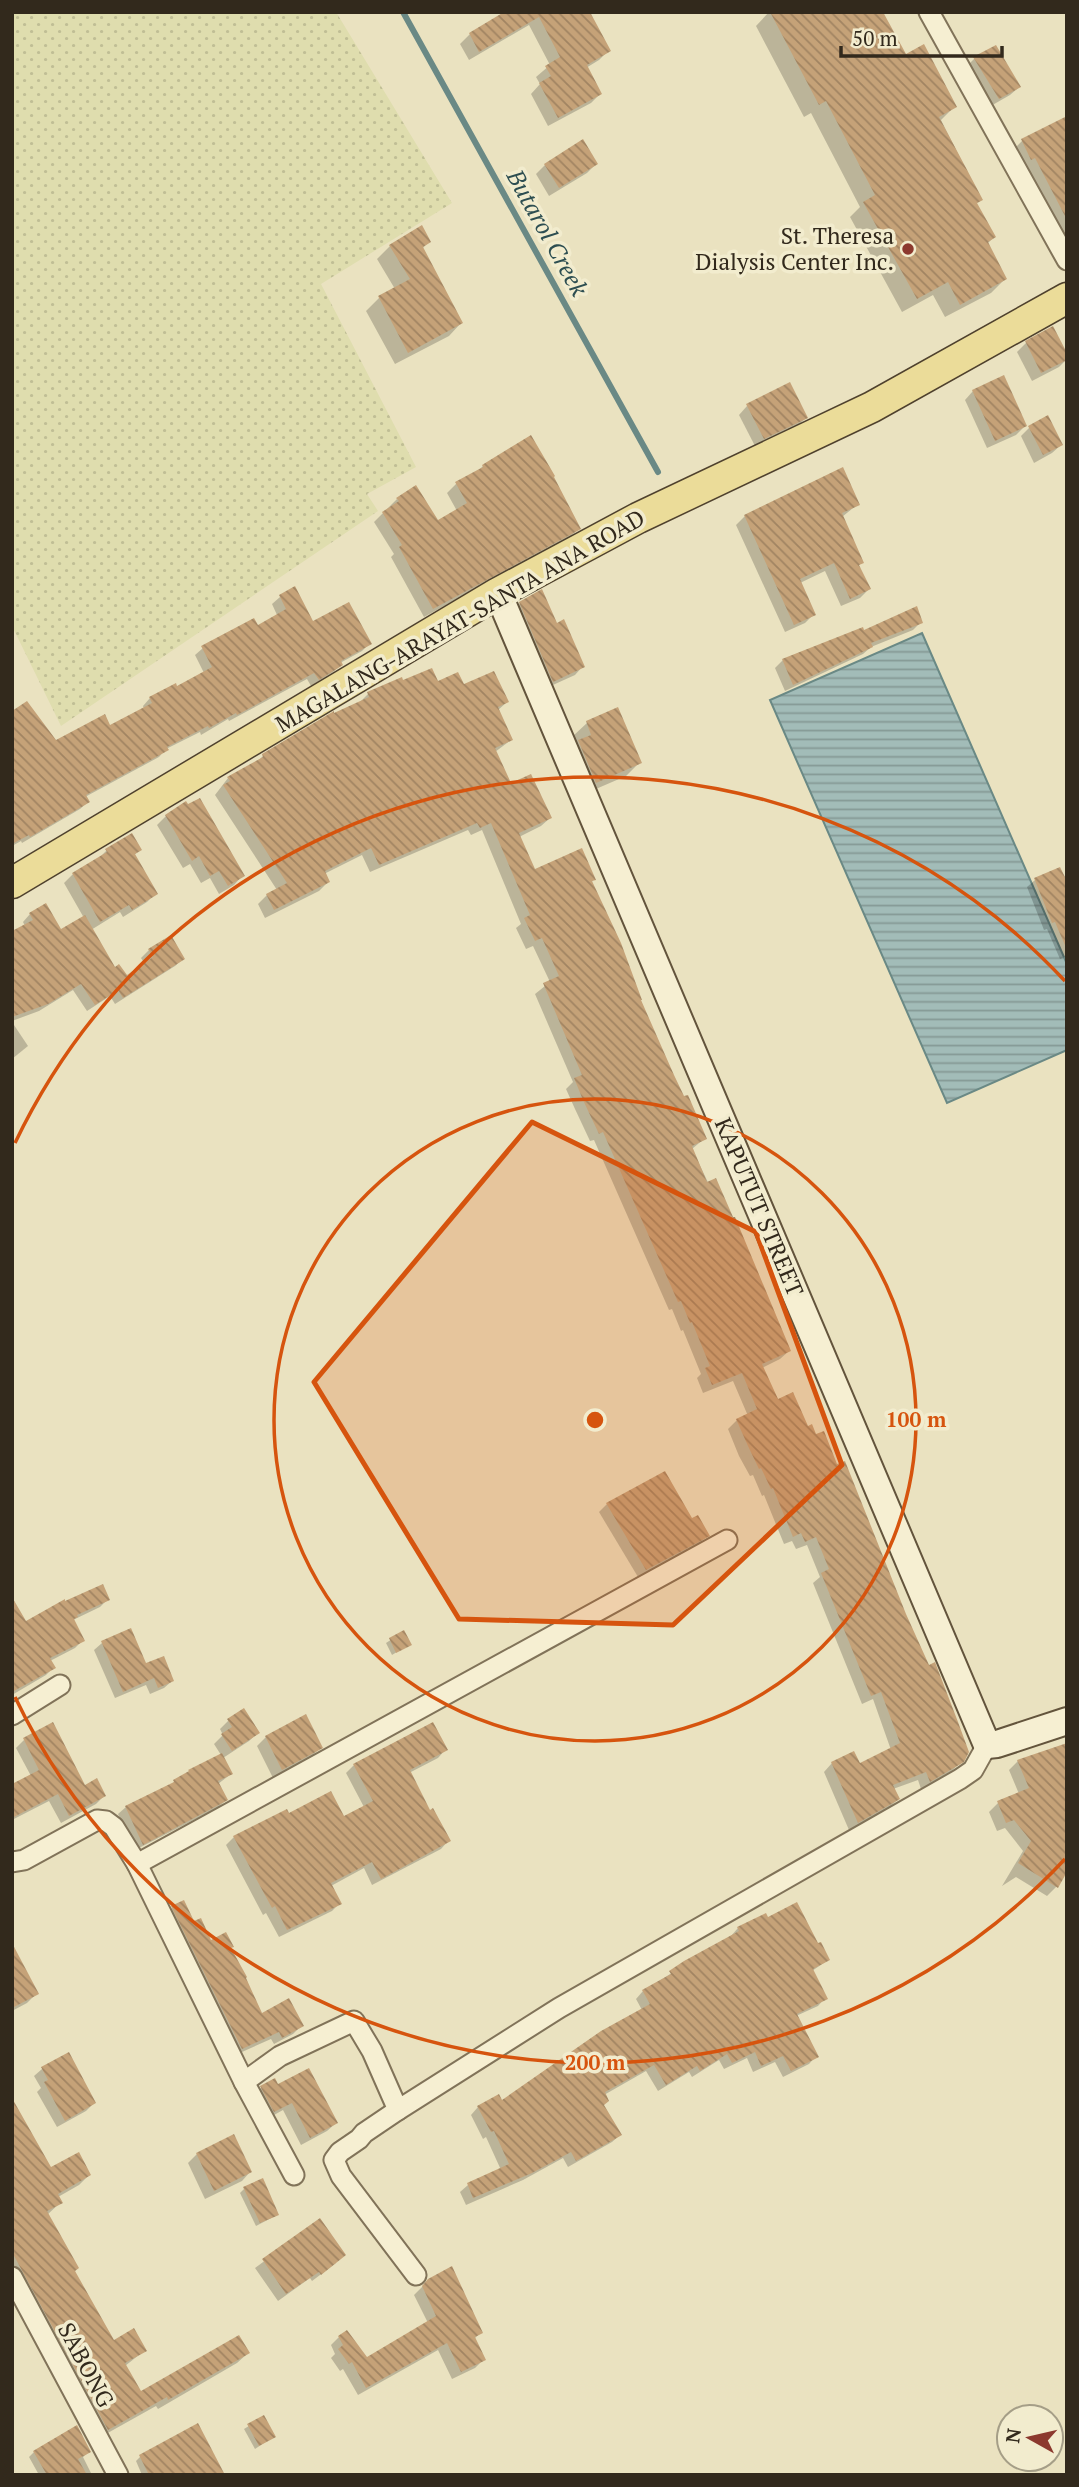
<svg xmlns="http://www.w3.org/2000/svg" width="1079" height="2487" font-family="'PT Serif',serif">
  <defs>
    <pattern id="farmland-dots" width="8" height="8" patternUnits="userSpaceOnUse" patternTransform="scale(1.75)"><rect width="8" height="8" fill="#dfddae"/><path d="M2 2h.1M6 6h.1" fill="none" stroke="#c0be95" stroke-width="1.8" stroke-linecap="round"/></pattern>
    <pattern id="water-rules" width="6" height="5" patternUnits="userSpaceOnUse" patternTransform="scale(1.75)"><rect width="6" height="5" fill="#a2bcb8"/><path d="M0 2.5h6" fill="none" stroke="#859995"/></pattern>
    <pattern id="building-back-hatch" width="6" height="6" patternUnits="userSpaceOnUse" patternTransform="scale(1.75)"><rect width="6" height="6" fill="#c5a278"/><path d="M-1 5l2 2M0 0l6 6M5-1l2 2" fill="none" stroke="#a18462"/></pattern>
  </defs>
  <rect width="100%" height="100%" fill="#eae2c0"/>
  <!-- farmland -->
  <polygon fill="url(#farmland-dots)" points="12,12 336,12 452,203 321,284 416,467 367,494 378,511 61,726 12,626"/>
  <!-- water -->
  <polygon fill="url(#water-rules)" stroke="#6a8985" stroke-width="2" points="922,633 1067,964 1067,1050 947,1103 770,700"/>
  <!-- shadow -->
  <g fill="#0003">
    <polygon points="508,12 586,12 608,51 599,60 586,68 600,94 591,103 548,126 531,94 540,84 536,77 550,65 529,25 469,60 460,44 470,34"/>
    <polygon points="769,12 881,12 905,56 955,106 941,120 981,200 976,204 994,237 987,244 1005,279 991,293 945,317 933,295 902,312 850,217 860,207 811,113 804,117 756,26"/>
    <polygon points="995,47 1019,87 1010,95 989,107 965,68 974,59"/>
    <polygon points="1067,118 1067,251 1026,165 1023,166 1014,149 1022,141"/>
    <polygon points="583,142 596,164 587,173 549,196 536,174 545,165"/>
    <polygon points="429,241 422,249 461,323 449,336 395,364 366,311 379,298 395,289 377,259 390,246"/>
    <polygon points="1026,343 1067,359 1059,367 1032,381 1017,352"/>
    <polygon points="973,391 1025,426 1016,435 987,448 965,400"/>
    <polygon points="747,406 806,418 797,426 755,446 739,415"/>
    <polygon points="1030,427 1061,445 1052,453 1034,463 1021,436"/>
    <polygon points="483,466 579,528 570,537 424,617 391,557 394,554 374,522 397,499 437,522 457,511 447,493 456,484 476,473"/>
    <polygon points="858,504 842,517 862,562 858,566 869,589 860,598 841,606 825,571 800,583 814,614 805,623 785,632 736,525 745,516"/>
    <polygon points="280,597 312,624 370,643 362,651 340,663 341,665 333,672 311,686 307,679 229,721 228,719 201,735 200,732 166,749 159,757 85,797 88,802 80,809 22,843 21,841 12,846 12,713 55,742 110,727 144,709 143,706 150,698 177,689 204,673 195,655 203,648 257,627 277,615 272,604"/>
    <polygon points="520,603 556,625 583,666 575,675 544,689 511,612"/>
    <polygon points="921,622 913,630 871,647 863,654 785,691 775,668 783,660 865,632"/>
    <polygon points="403,683 463,687 507,702 497,711 511,740 495,752 510,786 550,818 541,826 519,837 535,872 594,879 591,883 672,1075 705,1138 692,1149 789,1351 780,1359 762,1368 962,1760 953,1770 921,1789 918,1780 893,1789 898,1799 889,1808 849,1830 824,1772 832,1763 859,1765 891,1750 873,1699 862,1704 813,1583 820,1577 807,1545 796,1549 792,1541 784,1544 764,1495 762,1496 753,1475 750,1476 739,1456 728,1429 737,1420 748,1416 733,1381 703,1393 697,1378 701,1374 683,1330 681,1331 672,1309 669,1310 594,1140 590,1141 575,1109 566,1089 573,1082 535,994 550,982 533,946 526,949 516,928 521,924 482,830 471,835 468,830 370,872 362,855 324,874 328,882 319,891 265,918 258,904 267,895 277,890 215,795 228,778 255,764 263,756 359,703 368,694"/>
    <polygon points="587,723 640,762 626,776 582,795 565,755 577,744 573,736"/>
    <polygon points="166,816 242,876 234,885 219,894 210,878 201,883 190,864 183,868 157,825"/>
    <polygon points="107,850 140,850 133,856 155,894 147,902 123,917 120,912 91,930 114,969 126,978 145,964 141,958 149,950 183,959 175,966 115,1004 110,996 87,1011 73,990 39,1011 12,1021 12,933 25,926 23,922 30,914 60,932 84,918 64,883 73,874 97,860"/>
    <polygon points="1035,880 1067,885 1067,956 1060,959 1047,929 1044,930 1027,887"/>
    <polygon points="12,1022 28,1046 12,1059"/>
    <polygon points="607,1504 692,1521 708,1535 700,1543 638,1577 599,1512"/>
    <polygon points="108,1599 100,1607 73,1620 83,1640 75,1648 50,1661 54,1667 46,1675 12,1695 12,1602 26,1623"/>
    <polygon points="403,1632 410,1644 392,1655 386,1643"/>
    <polygon points="102,1643 145,1665 172,1681 164,1688 150,1694 146,1685 115,1698 94,1650"/>
    <polygon points="229,1720 258,1733 249,1741 223,1758 231,1774 218,1784 226,1800 219,1807 135,1850 118,1814 126,1807 169,1787 174,1782 221,1755 214,1744 223,1735 220,1729"/>
    <polygon points="266,1737 321,1747 312,1756 273,1778 257,1746"/>
    <polygon points="24,1740 84,1787 104,1796 96,1804 61,1823 49,1801 12,1820 12,1786 31,1776 16,1748"/>
    <polygon points="1067,1747 1056,1887 1047,1896 1016,1877 1002,1886 1023,1851 1005,1828 997,1831 989,1812 998,1803 1019,1794 1009,1770 1018,1761"/>
    <polygon points="445,1750 438,1758 409,1773 429,1812 448,1841 441,1849 372,1885 364,1868 331,1886 340,1903 332,1911 279,1937 266,1913 263,1915 226,1845 234,1837 288,1816 343,1818 364,1807 346,1773 354,1765"/>
    <polygon points="172,1908 193,1924 210,1942 230,1949 261,2016 301,2026 293,2034 274,2044 271,2039 233,2056 164,1916"/>
    <polygon points="767,1919 817,1946 828,1960 812,1971 825,1998 818,2006 796,2016 816,2056 809,2064 783,2077 775,2062 753,2072 747,2058 724,2069 719,2060 692,2077 689,2072 658,2091 646,2071 604,2095 602,2106 620,2135 612,2142 568,2167 563,2158 523,2180 466,2205 460,2192 468,2185 501,2170 486,2137 483,2139 471,2115 478,2107 502,2103 642,2010 636,1999 643,1991 731,1936 738,1928"/>
    <polygon points="12,1948 37,1993 27,2003 12,2011"/>
    <polygon points="68,2054 94,2103 86,2111 57,2127 37,2092 41,2088 34,2076 42,2069"/>
    <polygon points="261,2088 336,2123 327,2131 301,2145 283,2110 265,2120 253,2096"/>
    <polygon points="12,2119 50,2170 89,2175 79,2185 58,2197 61,2202 47,2215 73,2272 113,2342 144,2351 125,2366 140,2394 248,2353 237,2363 158,2409 156,2406 97,2439 12,2282"/>
    <polygon points="197,2154 250,2172 242,2181 205,2199 188,2163"/>
    <polygon points="244,2189 277,2215 256,2226 240,2193"/>
    <polygon points="320,2220 336,2263 312,2281 310,2278 278,2301 255,2268"/>
    <polygon points="429,2280 481,2332 474,2339 484,2359 475,2368 452,2379 438,2350 358,2395 343,2369 340,2371 331,2358 335,2354 331,2345 339,2337 366,2360 428,2323 414,2295"/>
    <polygon points="263,2417 273,2437 255,2449 244,2429"/>
    <polygon points="198,2426 207,2475 142,2475 136,2461 140,2457"/>
    <polygon points="34,2452 89,2452 83,2457 92,2475 39,2475 29,2457"/>
  </g>
  <g fill="none" stroke-linecap="round" stroke-linejoin="round">
    <!-- stream -->
    <polyline stroke="#6a8985" stroke-width="6" points="403,12 658,472"/>
  </g>
  <!-- building -->
  <g fill="url(#building-back-hatch)">
    <polygon points="504,12 590,12 611,51 587,65 602,94 558,118 539,83 551,76 545,66 560,57 539,17 479,52 469,33"/>
    <polygon points="770,12 883,12 906,54 924,44 957,107 939,117 983,200 977,203 996,237 988,242 1007,279 960,305 948,282 917,299 863,202 875,195 826,101 819,105"/>
    <polygon points="996,45 1021,87 999,99 973,57"/>
    <polygon points="1067,116 1067,220 1035,158 1031,160 1021,139"/>
    <polygon points="583,139 598,164 559,188 544,164"/>
    <polygon points="422,225 431,242 423,247 463,323 408,353 378,296 410,279 389,245"/>
    <polygon points="1053,326 1067,353 1067,360 1041,373 1025,341"/>
    <polygon points="1004,375 1027,426 995,441 972,390"/>
    <polygon points="790,382 808,418 764,439 746,404"/>
    <polygon points="1048,415 1063,445 1043,455 1028,426"/>
    <polygon points="531,435 555,476 554,477 581,529 433,609 399,547 402,545 382,512 399,501 396,498 416,485 438,520 467,503 455,482 483,467 482,465"/>
    <polygon points="843,467 860,505 842,513 864,563 859,565 871,589 850,599 834,563 800,579 816,615 794,625 744,515"/>
    <polygon points="295,586 313,621 349,602 372,644 341,661 343,665 319,680 314,673 237,715 236,713 209,728 208,726 167,747 169,750 86,795 90,802 30,837 29,835 12,844 12,711 27,701 56,740 105,714 110,725 152,703 149,697 176,683 177,686 212,667 201,646 254,618 258,625 286,609 279,595"/>
    <polygon points="542,589 557,623 564,619 585,667 553,682 519,602"/>
    <polygon points="917,606 923,623 871,643 873,647 793,685 782,659 863,627 864,630"/>
    <polygon points="432,668 438,681 458,672 464,684 494,671 509,702 498,707 513,740 495,748 511,783 531,774 552,818 519,833 535,869 582,848 596,880 592,881 621,943 642,1000 641,1000 674,1075 684,1096 688,1095 707,1139 692,1146 707,1182 716,1178 733,1217 735,1217 791,1351 762,1364 778,1399 793,1392 808,1426 812,1424 816,1434 824,1431 837,1464 845,1461 906,1614 929,1665 935,1662 958,1722 969,1752 964,1762 930,1782 926,1772 893,1785 900,1799 858,1823 831,1762 854,1751 860,1763 900,1743 881,1692 871,1696 821,1573 829,1569 816,1537 805,1542 801,1533 793,1537 773,1488 771,1489 761,1468 759,1469 748,1446 736,1419 757,1409 742,1373 712,1385 705,1368 710,1366 692,1322 690,1323 681,1301 678,1302 603,1132 599,1134 583,1100 574,1078 582,1075 543,983 559,976 542,938 535,941 524,918 530,915 491,823 480,828 477,823 379,865 371,848 325,871 330,882 274,910 266,894 287,883 223,785 230,781 227,777 263,757 262,754 334,711 334,713 369,697 367,692 402,677 403,680"/>
    <polygon points="618,707 642,763 596,783 578,740 591,735 586,721"/>
    <polygon points="200,798 245,876 228,886 219,871 210,876 199,856 192,861 165,815 186,801 188,804"/>
    <polygon points="132,833 142,850 135,854 158,894 132,910 129,905 100,922 72,873 107,852 105,849"/>
    <polygon points="1060,867 1067,881 1067,950 1055,922 1052,923 1034,878"/>
    <polygon points="46,903 61,929 85,915 115,967 119,964 127,975 153,957 148,949 171,935 185,959 123,998 118,990 95,1005 81,984 48,1004 12,1017 12,931 33,920 29,913"/>
    <polygon points="665,1471 692,1518 698,1515 710,1536 646,1570 606,1503"/>
    <polygon points="103,1584 110,1600 77,1615 78,1617 74,1619 85,1641 50,1658 56,1668 12,1692 12,1597 26,1621 65,1599 65,1601"/>
    <polygon points="131,1628 146,1663 164,1656 174,1681 158,1688 154,1678 123,1692 101,1641"/>
    <polygon points="404,1630 412,1645 396,1653 389,1638"/>
    <polygon points="244,1708 260,1733 232,1751 221,1734 232,1727 227,1719"/>
    <polygon points="306,1714 323,1748 282,1770 265,1736"/>
    <polygon points="53,1722 85,1785 97,1778 106,1796 69,1816 58,1794 12,1818 12,1784 39,1770 23,1738"/>
    <polygon points="433,1722 448,1750 410,1770 430,1810 433,1808 451,1841 381,1879 372,1862 331,1883 342,1904 287,1930 275,1906 272,1908 233,1836 287,1809 289,1813 331,1791 344,1816 373,1801 353,1764"/>
    <polygon points="1067,1743 1067,1872 1058,1888 1018,1863 1031,1841 1014,1820 1006,1823 997,1801 1029,1788 1017,1760"/>
    <polygon points="222,1753 233,1774 218,1781 228,1800 143,1845 125,1806 174,1782 173,1780 189,1771 188,1770"/>
    <polygon points="184,1900 194,1921 201,1918 211,1940 226,1932 234,1947 231,1948 247,1977 246,1978 262,2013 289,1998 304,2026 282,2038 279,2032 242,2049 171,1906"/>
    <polygon points="797,1902 818,1943 821,1942 830,1960 813,1969 828,1999 797,2014 819,2057 791,2071 783,2056 761,2066 755,2052 732,2063 727,2054 700,2071 697,2066 666,2085 654,2065 605,2092 609,2101 604,2105 622,2135 576,2161 571,2152 532,2173 473,2198 467,2183 509,2164 494,2131 491,2132 477,2106 499,2094 502,2100 601,2031 650,2004 642,1990 671,1974 669,1971 684,1961 739,1931 737,1927 766,1913 768,1917"/>
    <polygon points="12,1943 39,1994 12,2008"/>
    <polygon points="69,2052 96,2103 65,2121 44,2082 48,2080 41,2067"/>
    <polygon points="309,2068 338,2123 310,2138 292,2103 274,2112 260,2086 275,2078 278,2084"/>
    <polygon points="12,2098 51,2167 79,2152 91,2175 58,2194 63,2203 47,2211 79,2268 75,2271 114,2340 134,2328 147,2351 125,2363 141,2391 239,2335 250,2353 168,2400 167,2397 108,2430 12,2252"/>
    <polygon points="234,2134 252,2172 214,2191 196,2153"/>
    <polygon points="263,2178 279,2215 260,2223 243,2187"/>
    <polygon points="320,2218 346,2255 321,2275 319,2272 286,2294 262,2259"/>
    <polygon points="452,2266 483,2333 475,2337 486,2360 461,2372 447,2343 366,2388 352,2362 349,2364 338,2349 343,2345 338,2336 347,2330 367,2357 436,2316 422,2286 428,2279"/>
    <polygon points="264,2415 276,2437 259,2446 247,2424"/>
    <polygon points="198,2423 225,2475 149,2475 139,2455"/>
    <polygon points="77,2425 91,2452 78,2459 87,2475 47,2475 33,2451"/>
  </g>
  <g fill="none" stroke-linecap="round" stroke-linejoin="round">
    <defs>
      <g id="street">
        <polyline points="929,12 1067,260"/>
        <polyline points="12,1715 60,1685"/>
        <polyline points="12,1862 24,1860 97,1820 106,1821 114,1827 137,1864 244,2082 280,2056 354,2021 372,2051 398,2110 559,2008 960,1779 973,1770 987,1745"/>
        <polyline points="137,1864 727,1540"/>
        <polyline points="244,2082 294,2175"/>
        <polyline points="398,2110 364,2133 359,2139 340,2152 334,2160 341,2176 416,2275"/>
        <polyline points="12,2277 118,2475"/>
      </g>
      <polyline id="secondary" points="498,593 987,1745 997,1744 1067,1721"/>
      <polyline id="primary" points="12,883 498,593 638,518 872,407 1067,298"/>
    </defs>
    <!-- street casing -->
    <use href="#street" stroke="#817359" stroke-width="23"/>
    <!-- secondary casing -->
    <use href="#secondary" stroke="#63543c" stroke-width="30"/>
    <!-- primary casing -->
    <use href="#primary" stroke="#4f412d" stroke-width="33"/>
    <!-- street -->
    <use href="#street" stroke="#f6efd2" stroke-width="19"/>
    <!-- secondary -->
    <use href="#secondary" stroke="#f6efd2" stroke-width="26"/>
    <!-- primary -->
    <use href="#primary" stroke="#ebdc99" stroke-width="30"/>
  </g>
  <!-- marked area -->
  <path fill="#d6540e" fill-opacity="0.2" stroke="#d6540e" stroke-width="5" stroke-linejoin="round" d="M 532,1122 L 756,1232 L 842,1465 L 673,1625 L 459,1619 L 314,1382 Z"/>
  <!-- distance rings -->
  <g fill="none" stroke="#d6540e" stroke-width="3.5">
    <circle cx="595" cy="1420" r="321"/>
    <path d="M1065 1859A643 643 0 0 1 15 1697M15 1143A643 643 0 0 1 1065 981"/>
  </g>
  <!-- markers -->
  <circle fill="#8c392e" stroke="#f2ecce" stroke-width="2.5" cx="908" cy="249" r="7"/>
  <g text-anchor="middle" stroke-width="7" stroke-linejoin="round" paint-order="stroke">
    <!-- poi labels -->
    <g font-size="23" fill="#32291c" stroke="#f2ecce" text-anchor="end">
      <text x="894" y="244">St. Theresa<tspan x="894" dy="26">Dialysis Center Inc.</tspan></text>
    </g>
    <!-- street labels -->
    <g font-size="23" fill="#32291c" stroke="#f2ecce">
      <text transform="translate(460 621) rotate(-30)" y="8">MAGALANG-ARAYAT-SANTA ANA ROAD</text>
      <text transform="translate(759 1207) rotate(67)" y="8">KAPUTUT STREET</text>
      <text transform="translate(86 2365) rotate(62)" y="8">SABONG</text>
    </g>
    <!-- water labels -->
    <g font-size="24" font-style="italic" fill="#2d4e51" stroke="#f2ecce">
      <text transform="translate(547 233) rotate(61)" y="8">Butarol Creek</text>
    </g>
  </g>
  <circle cx="595" cy="1420" r="10" fill="#d6540e" stroke="#f2ecce" stroke-width="3.5"/>
  <g font-size="21" text-anchor="middle" font-weight="bold" fill="#d6540e" stroke="#f2ecce" stroke-width="7" stroke-linejoin="round" paint-order="stroke">
    <text x="916" y="1427">100 m</text>
    <text x="595" y="2070">200 m</text>
  </g>
  <!-- border -->
  <rect width="1079" height="2487" fill="none" stroke="#32291c" stroke-width="28"/>
  <!-- north arrow -->
  <g transform="translate(1030 2438) rotate(278)"><circle r="33" fill="#f2ecce" stroke="#a59e87" stroke-width="2"/>
  <path d="M0-5L12 26L0 18L-12 26Z" fill="#8c392e"/>
  <text y="-10" font-size="19" font-weight="bold" text-anchor="middle" fill="#32291c">N</text>
  </g>
  <!-- scale -->
  <path d="M841 46v10h161v-10" fill="none" stroke="#32291c" stroke-width="3.5"/>
  <text x="852" y="46" font-size="21" fill="#32291c" stroke="#f2ecce" stroke-width="5" paint-order="stroke">50 m</text>
</svg>
